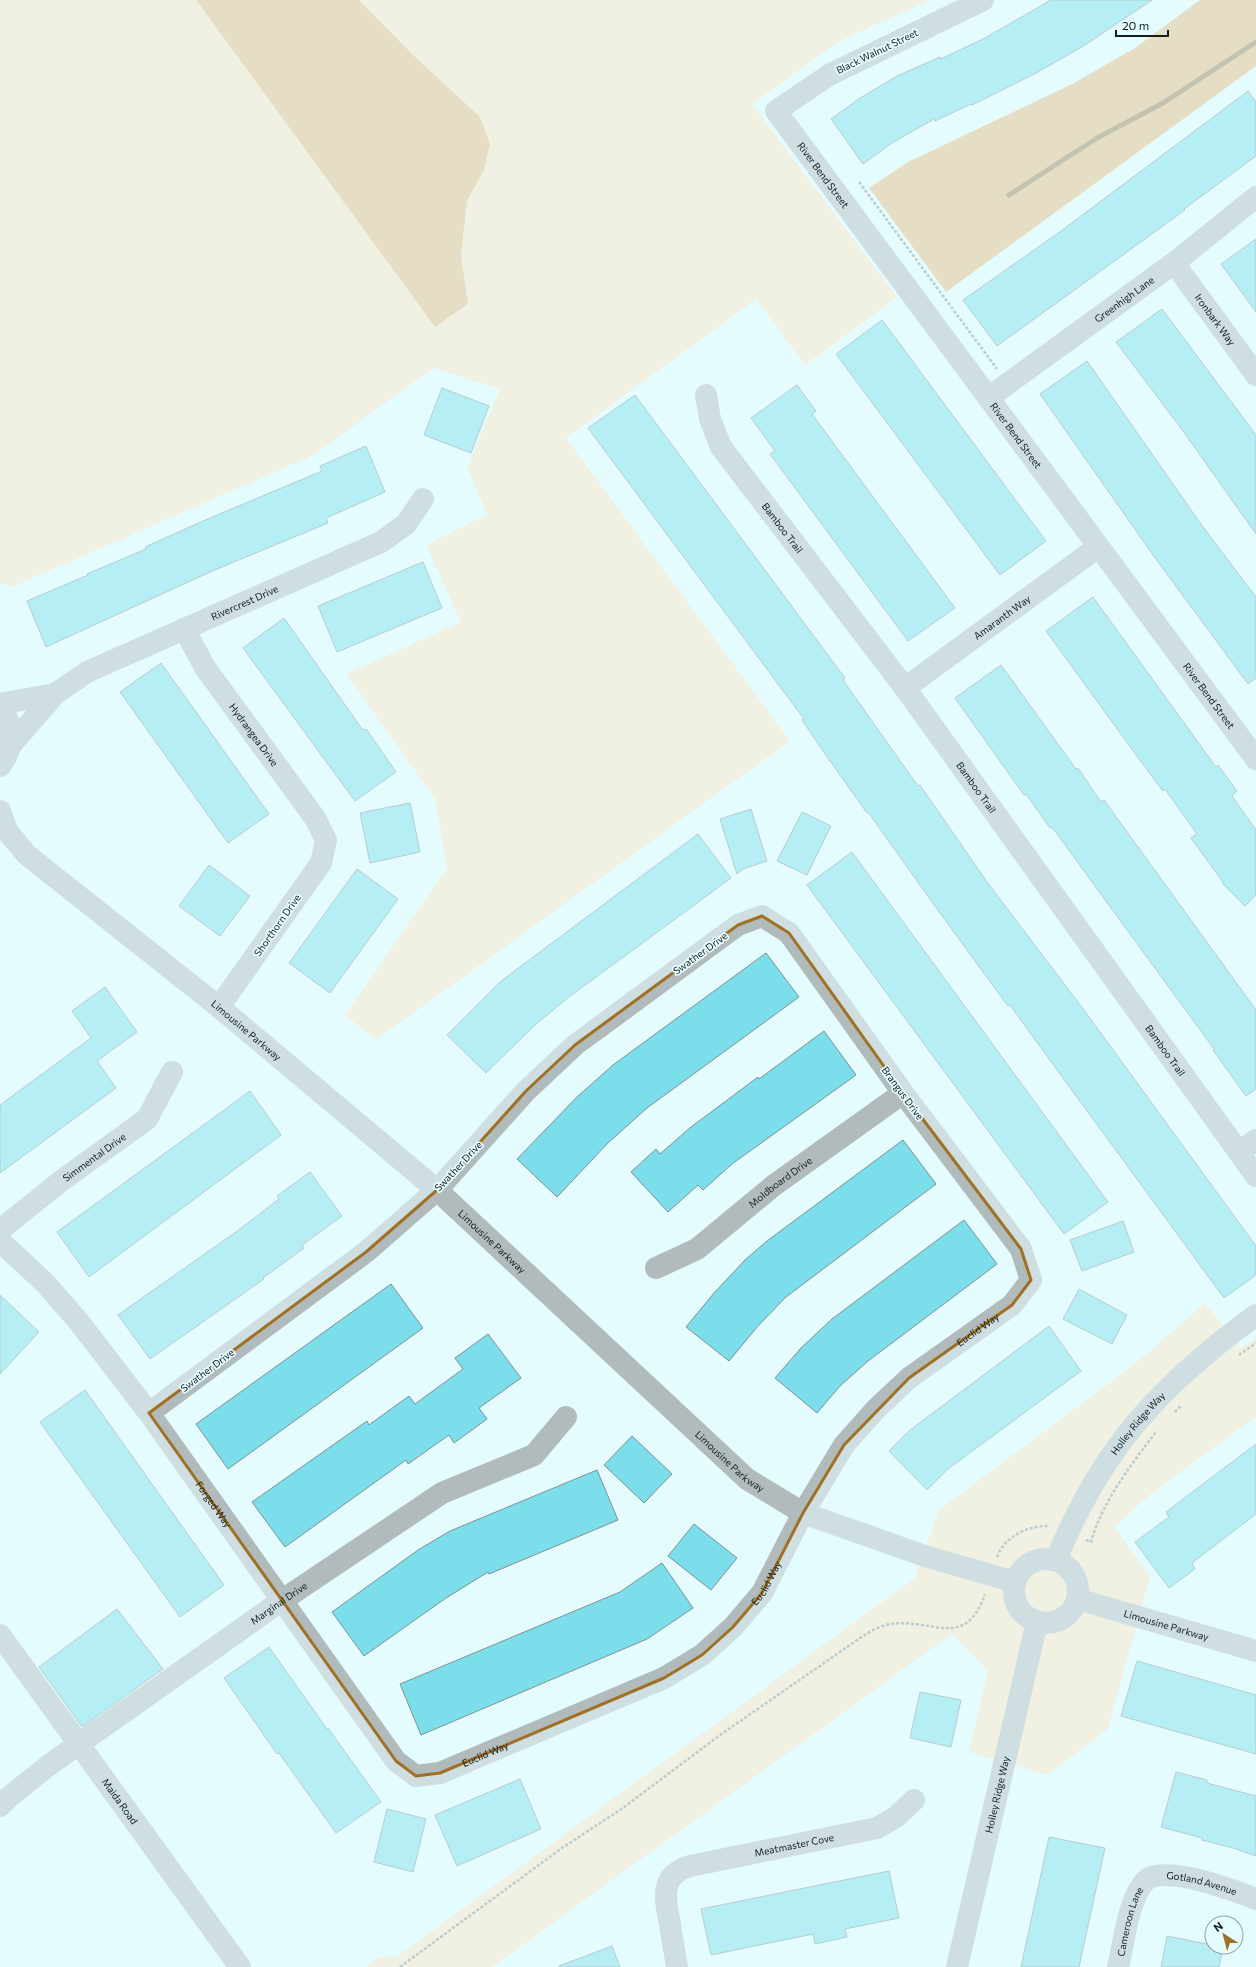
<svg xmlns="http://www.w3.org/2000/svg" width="1256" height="1967" font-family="Commissioner,sans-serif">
  <rect width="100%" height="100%" fill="#e5fcff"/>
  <!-- green -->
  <g fill="#fde4c2">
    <polygon points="0,0 196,0 435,327 468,304 461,256 467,201 484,170 413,55 359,0 931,0 844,39 821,54 752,104 897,297 805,365 756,299 566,438 790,741 376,1040 345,1015 447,868 435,799 346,674 461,622 426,545 487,514 467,468 500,389 433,368 314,455 12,587 0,583"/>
    <polygon points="1205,1303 1241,1348 1256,1337 1256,1417 1149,1495 1115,1528 1150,1576 1108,1729 1047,1775 969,1752 988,1671 952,1634 492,1967 365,1967 378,1958 398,1956 915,1578 939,1510 1131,1367"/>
  </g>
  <!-- forest -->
  <g fill="#e6ba7c">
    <polygon points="196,0 359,0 413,55 480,117 490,144 484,170 467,201 461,256 468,304 435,327"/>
    <polygon points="1200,0 1256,0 1256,66 946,292 869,188 908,162 1072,84 1135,48"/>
  </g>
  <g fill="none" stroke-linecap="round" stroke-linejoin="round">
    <!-- stream -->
    <polyline stroke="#9a7e54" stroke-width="5" points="1009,195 1097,138 1163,103 1256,42"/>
  </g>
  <!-- building -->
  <g fill="#7cdeeb" stroke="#7d9194">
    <polygon points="1051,0 1152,0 1085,45 1038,72 972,105 971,104 935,121 934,119 892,143 863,164 831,119 860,98 897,76 940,57 941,59 985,38"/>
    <polygon points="1248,91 1256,102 1256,156 1184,209 1185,210 997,346 963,300 1061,231"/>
    <polygon points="1256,239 1256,312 1221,264"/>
    <polygon points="1162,309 1256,435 1256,534 1183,431 1116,342"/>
    <polygon points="882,320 1046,541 1000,575 836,354"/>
    <polygon points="1087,361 1203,527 1256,597 1256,678 1248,684 1153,555 1040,394"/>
    <polygon points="797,385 816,411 812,414 955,608 908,641 770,454 775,451 751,418"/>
    <polygon points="442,388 489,406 471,453 424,435"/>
    <polygon points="635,395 845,678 843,680 867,714 918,786 920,785 987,882 1084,1010 1256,1246 1256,1275 1224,1298 1033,1037 1010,1005 1008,1006 937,909 868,812 867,813 825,754 802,720 804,719 588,428"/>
    <polygon points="366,446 385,492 326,518 328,523 210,572 46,647 27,601 88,575 87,574 146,549 145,547 203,521 322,471 320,466"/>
    <polygon points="423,562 442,608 337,652 318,606"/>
    <polygon points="1093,597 1216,767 1218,765 1237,791 1232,796 1256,830 1256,895 1245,906 1222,883 1223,882 1191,838 1197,834 1165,789 1163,791 1139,759 1046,631"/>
    <polygon points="284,618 362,729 367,730 396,772 355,801 243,648"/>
    <polygon points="161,663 269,814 228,843 120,692"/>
    <polygon points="1001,665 1076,769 1078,768 1101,802 1104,800 1256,1010 1256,1089 1246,1096 1213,1050 1214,1049 1076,860 1052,827 1050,828 1026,794 1024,795 955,698"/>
    <polygon points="410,803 420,852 370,863 360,813"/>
    <polygon points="751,809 767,861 743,869 737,874 720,819"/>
    <polygon points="802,812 831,826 807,875 777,861"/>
    <polygon points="698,834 731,878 569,997 535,1025 486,1073 447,1035 501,981"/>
    <polygon points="852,852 1108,1202 1064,1234 807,885"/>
    <polygon points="209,865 250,896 220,936 179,906"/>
    <polygon points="357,869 398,899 330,993 289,963"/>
    <polygon points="766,953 799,997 647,1108 608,1143 557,1197 517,1159 577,1097 613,1065"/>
    <polygon points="105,987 137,1032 97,1061 116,1088 0,1173 0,1105 91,1038 72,1011"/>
    <polygon points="824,1031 856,1075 732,1164 703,1190 698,1185 668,1212 631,1172 656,1149 660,1154 691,1127 726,1101 758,1077 759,1079"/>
    <polygon points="250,1091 281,1135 89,1277 57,1232"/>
    <polygon points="903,1140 936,1184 786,1297 758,1326 729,1361 686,1327 714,1293 746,1259 767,1241"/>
    <polygon points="310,1172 342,1216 302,1245 304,1248 263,1278 264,1279 150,1359 118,1315 240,1229 279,1199 277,1196"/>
    <polygon points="964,1220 997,1264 868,1361 840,1386 817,1413 775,1378 801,1348 832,1319"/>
    <polygon points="1123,1221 1134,1252 1082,1271 1070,1240"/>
    <polygon points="391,1284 423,1328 228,1469 196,1424"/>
    <polygon points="1079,1289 1127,1315 1112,1344 1063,1319"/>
    <polygon points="0,1295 39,1332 0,1374"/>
    <polygon points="1049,1326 1081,1371 948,1469 927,1490 889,1451 910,1430"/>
    <polygon points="488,1334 521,1378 479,1408 487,1419 454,1443 449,1435 408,1464 406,1460 285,1547 252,1502 367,1421 369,1425 409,1396 415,1404 463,1369 455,1358"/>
    <polygon points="85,1390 224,1585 180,1617 40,1422"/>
    <polygon points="632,1436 672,1474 644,1503 604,1465"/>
    <polygon points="1256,1444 1256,1514 1192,1563 1195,1569 1169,1588 1135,1542 1169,1517 1166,1512"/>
    <polygon points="597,1470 618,1520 489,1574 488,1572 446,1598 364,1656 332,1612 418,1550 450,1531"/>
    <polygon points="694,1524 737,1558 711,1590 668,1556"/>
    <polygon points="662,1563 693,1608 647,1639 421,1735 400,1684 620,1592"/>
    <polygon points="117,1609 163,1669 82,1727 39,1667"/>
    <polygon points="269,1647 327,1729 328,1728 381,1802 336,1833 279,1753 277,1754 224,1678"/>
    <polygon points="1137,1661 1256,1695 1256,1754 1121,1716"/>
    <polygon points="920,1692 961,1700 951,1747 910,1738"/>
    <polygon points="1176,1772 1207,1780 1207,1783 1256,1796 1256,1856 1233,1848 1202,1840 1202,1838 1161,1827"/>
    <polygon points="520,1779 541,1829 457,1866 435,1815"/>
    <polygon points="387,1809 426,1819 413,1872 374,1862"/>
    <polygon points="1049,1837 1105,1848 1079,1967 1021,1967"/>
    <polygon points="889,1871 899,1918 845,1929 847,1937 815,1944 813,1934 711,1955 701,1909"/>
    <polygon points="1167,1936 1212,1945 1212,1947 1223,1948 1219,1967 1161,1967"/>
    <polygon points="612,1946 620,1967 559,1967 559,1966"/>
  </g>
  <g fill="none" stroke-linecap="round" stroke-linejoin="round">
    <!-- path -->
    <g stroke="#849496" stroke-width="2.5" stroke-dasharray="3 2" stroke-linecap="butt">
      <polyline points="859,182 997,369"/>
      <polyline points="1239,1355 1256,1343"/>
      <polyline points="1175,1412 1182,1405"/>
      <path d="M 1086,1540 L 1091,1542 C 1101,1504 1132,1463 1156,1432"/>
      <path d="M 997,1557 C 1004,1537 1028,1525 1049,1526"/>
      <path d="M 400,1967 L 562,1848 L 620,1810 L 723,1733 L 863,1636 C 871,1631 881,1625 891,1624 C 933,1618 965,1651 985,1594"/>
    </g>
    <!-- minor -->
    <g stroke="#b1bbbc" stroke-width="22">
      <path id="s1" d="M 983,0 L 829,75 L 776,111 L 1256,759"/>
      <path id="s2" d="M 1174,263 L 1256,375"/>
      <path id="s3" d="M 706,395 L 710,419 L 721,447 L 905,688 L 1256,1176"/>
      <path id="s4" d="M 988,398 L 1174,263 L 1256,197"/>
      <path id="s5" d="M 184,629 L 206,669 L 315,818 L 326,840 L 321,863 L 219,1007"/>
      <path id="s6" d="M 905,688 L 1098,547"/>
      <path id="s7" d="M 55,694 L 87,672 L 381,542 L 406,524 L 423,499"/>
      <polyline points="0,704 55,694 11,745"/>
      <path d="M 0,706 C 14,725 15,747 0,766"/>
      <polyline points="0,811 7,831 0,825"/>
      <path id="s8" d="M 7,831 L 27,855 L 219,1007 L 437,1190 L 747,1479 L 803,1513 L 925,1556 L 1015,1582"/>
      <polyline points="1239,1152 1256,1140"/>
      <path id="s9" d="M 0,1230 L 61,1181 L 147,1119 L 172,1072"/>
      <path id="s10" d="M 0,1241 L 46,1284 L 79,1322 L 149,1413 L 396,1761 L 416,1776 L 440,1773 L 664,1678 L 702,1655 L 733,1627 L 762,1593 L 803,1513 L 844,1445 L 876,1409 L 909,1378 L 1012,1305 L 1031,1280 L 1021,1249 L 903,1093 L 789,933 L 762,916 L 738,925 L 575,1045 L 526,1091 L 437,1190 L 366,1252 L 149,1413"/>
      <path id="s11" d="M 656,1268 L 697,1249 L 773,1186 L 903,1093"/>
      <circle cx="1046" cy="1591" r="32"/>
      <path id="s12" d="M 1056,1560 C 1101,1449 1160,1385 1256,1315"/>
      <path id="s13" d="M 1077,1599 L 1256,1651"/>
      <path id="s14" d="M 0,1635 L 240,1967"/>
      <path id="s15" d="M 0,1806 L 9,1797 L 49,1765 L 281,1601 L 442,1493 L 534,1455 L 566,1417"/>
      <path id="s16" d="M 677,1967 C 675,1953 672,1939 670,1924 C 665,1899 659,1875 690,1866 L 877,1828 L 896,1817 L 914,1800"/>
      <path id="s17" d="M 957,1967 L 1037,1622"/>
      <path id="s18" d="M 1118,1967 C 1124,1942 1128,1900 1145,1881 C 1162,1863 1236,1891 1256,1899"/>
    </g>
  </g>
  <!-- marked area -->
  <path d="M0 0H1256V1967H0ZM 762,916 L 789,933 L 903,1093 L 1021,1249 L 1031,1280 L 1012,1305 L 909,1378 L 844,1445 L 803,1513 L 762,1593 L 733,1627 L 702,1655 L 664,1678 L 440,1773 L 416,1776 L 396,1761 L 149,1413 L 366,1252 L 437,1190 L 526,1091 L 575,1045 L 738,925 Z" fill="#e5fcff" fill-opacity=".55" fill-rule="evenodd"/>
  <path fill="none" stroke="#a07124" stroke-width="3" stroke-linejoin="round" d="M 762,916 L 789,933 L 903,1093 L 1021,1249 L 1031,1280 L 1012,1305 L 909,1378 L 844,1445 L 803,1513 L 762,1593 L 733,1627 L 702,1655 L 664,1678 L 440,1773 L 416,1776 L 396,1761 L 149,1413 L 366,1252 L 437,1190 L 526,1091 L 575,1045 L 738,925 Z"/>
  <g text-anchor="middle" stroke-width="3.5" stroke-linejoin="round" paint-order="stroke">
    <!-- street labels -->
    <g font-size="10" fill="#151d1f" stroke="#e5fcff">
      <text transform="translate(877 51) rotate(-26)" y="4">Black Walnut Street</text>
      <text dy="4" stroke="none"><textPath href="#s1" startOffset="315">River Bend Street</textPath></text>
      <text dy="4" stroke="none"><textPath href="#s4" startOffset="168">Greenhigh Lane</textPath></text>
      <text dy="4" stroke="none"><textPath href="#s2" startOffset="70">Ironbark Way</textPath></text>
      <text dy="4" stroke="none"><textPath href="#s1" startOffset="639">River Bend Street</textPath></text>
      <text dy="4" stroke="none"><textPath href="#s3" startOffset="156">Bamboo Trail</textPath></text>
      <text dy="4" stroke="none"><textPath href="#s7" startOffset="211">Rivercrest Drive</textPath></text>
      <text dy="4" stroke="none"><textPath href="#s6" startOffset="120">Amaranth Way</textPath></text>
      <text dy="4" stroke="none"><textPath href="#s1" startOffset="963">River Bend Street</textPath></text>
      <text dy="4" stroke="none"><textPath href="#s5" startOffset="127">Hydrangea Drive</textPath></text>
      <text dy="4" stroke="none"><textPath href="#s3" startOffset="480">Bamboo Trail</textPath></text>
      <text transform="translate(277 925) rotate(-55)" y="4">Shorthorn Drive</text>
      <text transform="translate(700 953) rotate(-36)" y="4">Swather Drive</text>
      <text dy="4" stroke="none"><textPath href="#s8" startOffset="312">Limousine Parkway</textPath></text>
      <text dy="4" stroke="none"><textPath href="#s3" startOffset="804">Bamboo Trail</textPath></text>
      <text transform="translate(903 1093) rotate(54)" y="4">Brangus Drive</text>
      <text dy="4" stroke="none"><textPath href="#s9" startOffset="119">Simmental Drive</textPath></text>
      <text transform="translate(458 1166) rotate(-47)" y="4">Swather Drive</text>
      <text dy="4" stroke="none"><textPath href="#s11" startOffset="152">Moldboard Drive</textPath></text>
      <text dy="4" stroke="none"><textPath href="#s8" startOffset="636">Limousine Parkway</textPath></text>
      <text dy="4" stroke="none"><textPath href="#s10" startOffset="1425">Euclid Way</textPath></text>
      <text transform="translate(207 1370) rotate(-37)" y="4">Swather Drive</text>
      <text dy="4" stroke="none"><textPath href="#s12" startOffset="160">Holley Ridge Way</textPath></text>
      <text dy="4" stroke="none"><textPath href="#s8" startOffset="960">Limousine Parkway</textPath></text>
      <text dy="4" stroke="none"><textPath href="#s10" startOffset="340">Forged Way</textPath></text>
      <text dy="4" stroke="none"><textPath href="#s10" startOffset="1089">Euclid Way</textPath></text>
      <text dy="4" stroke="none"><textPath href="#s15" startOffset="345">Marginal Drive</textPath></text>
      <text dy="4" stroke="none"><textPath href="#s13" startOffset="93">Limousine Parkway</textPath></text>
      <text dy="4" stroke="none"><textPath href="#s10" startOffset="753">Euclid Way</textPath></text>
      <text dy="4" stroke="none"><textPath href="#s17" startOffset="177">Holley Ridge Way</textPath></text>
      <text dy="4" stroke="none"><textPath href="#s14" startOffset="205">Maida Road</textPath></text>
      <text dy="4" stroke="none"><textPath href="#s16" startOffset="220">Meatmaster Cove</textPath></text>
      <text dy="4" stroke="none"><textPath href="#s18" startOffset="150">Gotland Avenue</textPath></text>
      <text dy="4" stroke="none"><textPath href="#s18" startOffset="47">Cameroon Lane</textPath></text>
    </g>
  </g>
  <!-- north arrow -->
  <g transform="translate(1224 1935) rotate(324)"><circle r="19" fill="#e5fcff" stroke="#92a3a5"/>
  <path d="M0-3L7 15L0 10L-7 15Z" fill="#a07124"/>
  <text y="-6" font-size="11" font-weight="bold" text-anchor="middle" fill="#151d1f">N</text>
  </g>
  <!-- scale -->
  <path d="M1116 30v6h52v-6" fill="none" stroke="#151d1f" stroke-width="2"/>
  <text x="1122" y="30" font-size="12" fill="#151d1f" stroke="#e5fcff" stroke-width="3" paint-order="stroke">20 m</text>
</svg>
